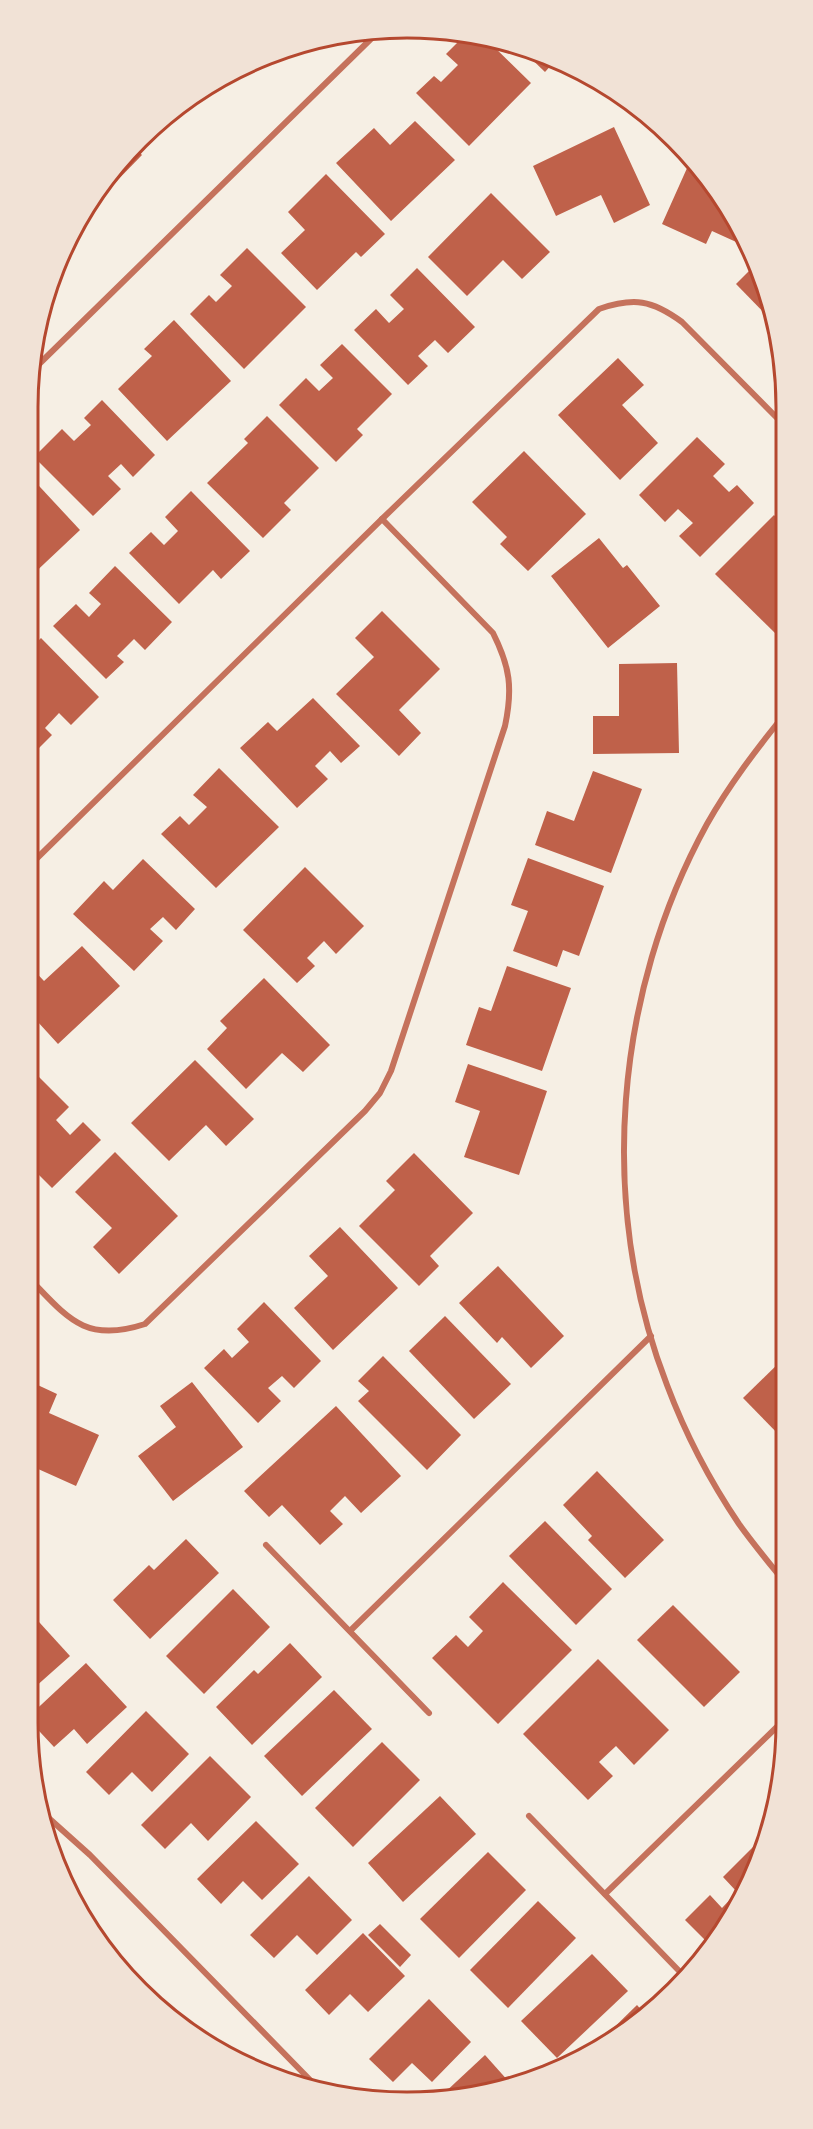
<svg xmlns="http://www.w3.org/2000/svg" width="813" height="2129" font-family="Inter,sans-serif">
  <rect width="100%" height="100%" fill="#f6efe4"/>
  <!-- building -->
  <g fill="#bf614a">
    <polygon points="463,37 486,39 531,83 469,146 416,93 434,76 441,82 458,65 446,54"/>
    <polygon points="519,47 554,62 545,72"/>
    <polygon points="415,121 455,160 391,221 336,163 374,128 390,145"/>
    <polygon points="614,127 650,205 614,223 601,195 556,216 533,166"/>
    <polygon points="136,149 142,155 105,193 99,188 106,175"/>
    <polygon points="692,157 747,239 745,246 712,231 706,244 662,224"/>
    <polygon points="326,174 385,234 361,257 356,252 317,290 281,253 305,230 288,212"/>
    <polygon points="491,193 550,252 522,279 503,260 467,296 428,257"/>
    <polygon points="247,248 306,307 244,369 190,314 209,295 216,302 232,286 220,275"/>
    <polygon points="755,265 771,317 769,318 736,284"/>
    <polygon points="417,268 475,327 448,353 435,340 418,356 428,366 408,385 354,330 376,309 389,323 404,309 390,295"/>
    <polygon points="174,320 231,381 167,441 118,389 152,356 144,349"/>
    <polygon points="342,344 392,394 357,429 363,435 336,462 279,405 306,378 319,391 333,378 320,365"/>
    <polygon points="618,358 644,385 622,405 658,443 620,480 558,415"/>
    <polygon points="102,400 155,455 133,477 121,464 108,476 121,489 93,516 34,457 62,429 74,441 91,425 84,418"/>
    <polygon points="267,416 319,468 284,503 291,510 263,538 207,483 248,443 244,439"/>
    <polygon points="697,437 725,464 713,476 729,492 737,485 754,503 700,557 679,536 693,523 678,509 665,522 639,495"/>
    <polygon points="524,451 586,514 528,571 500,544 507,537 472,502"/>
    <polygon points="27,473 80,530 27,580"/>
    <polygon points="191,491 250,551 221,579 213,570 179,604 129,553 151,532 164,545 178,531 165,517"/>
    <polygon points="774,515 783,525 783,629 777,635 715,574"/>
    <polygon points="599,538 623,568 627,565 660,606 608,648 551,576"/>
    <polygon points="115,566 172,622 145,650 134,639 117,656 124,662 106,679 53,626 76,604 89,617 101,604 89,593"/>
    <polygon points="382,611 440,669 399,710 421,733 399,756 336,694 374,657 355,638"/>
    <polygon points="41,638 99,697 71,725 59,713 45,728 52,735 32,755 27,751 27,652"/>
    <polygon points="677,663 679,753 593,754 593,716 619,716 619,664"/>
    <polygon points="313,698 360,746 341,763 330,751 315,766 328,779 297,808 240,748 268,722 277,731"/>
    <polygon points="219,768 279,827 216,888 161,834 180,816 189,825 207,807 193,795"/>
    <polygon points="593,771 642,789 611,873 535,845 547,811 574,821"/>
    <polygon points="528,858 604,886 579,956 563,950 557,967 513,951 528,911 511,905"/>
    <polygon points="143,859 195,909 176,930 163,917 150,929 163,941 134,971 73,914 104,881 113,890"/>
    <polygon points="305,867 364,926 336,954 324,941 307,958 315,966 297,983 243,930"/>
    <polygon points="82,946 120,986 58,1044 27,1010 27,963 44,981"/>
    <polygon points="507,966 571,988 542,1071 466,1045 479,1007 491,1011"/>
    <polygon points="264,978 330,1045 303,1072 282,1053 246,1089 207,1049 227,1028 220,1021"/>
    <polygon points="195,1060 254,1119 226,1146 206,1125 169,1161 131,1123"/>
    <polygon points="468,1064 547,1091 519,1175 464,1157 480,1111 455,1102"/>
    <polygon points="39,1077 69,1107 56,1120 70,1135 83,1122 101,1140 52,1188 27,1163 27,1089"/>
    <polygon points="115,1152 178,1216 119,1274 93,1247 112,1228 75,1192"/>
    <polygon points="414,1153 473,1213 430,1256 439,1266 419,1286 359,1226 395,1190 386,1181"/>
    <polygon points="340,1227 398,1288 333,1350 294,1308 328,1276 309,1256"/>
    <polygon points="498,1266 564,1336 531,1368 502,1337 497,1343 459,1303"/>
    <polygon points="264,1302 321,1361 294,1388 282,1376 268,1388 281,1401 258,1423 204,1368 224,1349 232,1358 249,1342 237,1329"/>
    <polygon points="445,1316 511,1384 474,1419 409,1351"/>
    <polygon points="383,1356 461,1435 427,1470 358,1401 369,1391 358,1381"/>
    <polygon points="785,1357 785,1435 782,1438 743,1398"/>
    <polygon points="27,1380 57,1394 49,1413 99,1435 76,1486 27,1464"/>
    <polygon points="192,1382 243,1447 173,1501 138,1456 176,1427 160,1406"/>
    <polygon points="336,1406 401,1476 361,1513 345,1496 330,1511 343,1524 320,1545 282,1505 269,1517 244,1491"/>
    <polygon points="597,1471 664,1540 625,1578 588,1540 592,1536 563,1505"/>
    <polygon points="545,1521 612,1589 576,1625 509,1556"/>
    <polygon points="186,1539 219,1573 150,1639 113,1600 149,1565 154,1570"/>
    <polygon points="503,1582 572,1650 498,1724 432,1658 456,1635 468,1647 483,1631 469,1617"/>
    <polygon points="233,1589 270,1627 204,1694 166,1656"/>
    <polygon points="673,1605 740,1672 704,1707 637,1640"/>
    <polygon points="29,1611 70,1656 34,1688 27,1681 27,1613"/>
    <polygon points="290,1643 322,1677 252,1745 216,1707 254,1670 258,1674"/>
    <polygon points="598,1659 669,1730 634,1765 616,1746 599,1762 613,1776 588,1800 523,1734"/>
    <polygon points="86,1663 127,1707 87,1744 74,1729 54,1747 27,1718"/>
    <polygon points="334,1690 372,1729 302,1796 264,1756"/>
    <polygon points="146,1711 189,1754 152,1792 132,1772 109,1795 86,1772"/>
    <polygon points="382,1742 420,1780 353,1847 315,1808"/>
    <polygon points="210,1756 251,1797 208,1841 191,1823 165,1849 141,1825"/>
    <polygon points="440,1796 476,1834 403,1902 368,1863"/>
    <polygon points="256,1821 299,1864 262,1900 243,1881 221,1904 197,1879"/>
    <polygon points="757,1843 760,1847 711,1946 685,1920 710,1895 722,1908 737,1892 723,1877"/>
    <polygon points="488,1852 526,1890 459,1958 420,1919"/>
    <polygon points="309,1876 352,1920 317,1955 297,1935 274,1958 250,1935"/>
    <polygon points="538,1901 576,1938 508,2008 470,1970"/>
    <polygon points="380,1924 411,1955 400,1967 368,1935"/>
    <polygon points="363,1933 405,1976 368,2012 350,1994 329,2015 305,1990"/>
    <polygon points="592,1954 628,1991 557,2058 521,2021"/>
    <polygon points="429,1999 471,2042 432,2082 412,2063 393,2082 369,2059"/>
    <polygon points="637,2005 644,2013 617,2038 593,2048"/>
    <polygon points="485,2055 510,2083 481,2095 441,2096"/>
  </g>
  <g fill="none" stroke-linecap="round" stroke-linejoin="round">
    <!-- minor -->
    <g stroke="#c5725c" stroke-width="6">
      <polyline points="32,371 378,32"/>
      <path d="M 784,715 C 756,750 729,785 707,824 C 614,993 597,1205 667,1385 C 685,1433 710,1481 739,1524 C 754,1545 770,1564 786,1584"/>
      <path d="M 27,868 L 382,519 L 599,309 C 634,297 652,300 682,322 L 783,424"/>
      <path d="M 27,1276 C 67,1317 84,1344 145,1324 L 365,1111 L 380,1093 L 391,1071 L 505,726 C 513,688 510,667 493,633 L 382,519"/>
      <polyline points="266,1545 429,1713"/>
      <polyline points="350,1631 651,1336"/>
      <polyline points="42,1812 90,1855 314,2084"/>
      <polyline points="529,1816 684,1976"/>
      <polyline points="605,1894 786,1718"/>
    </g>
  </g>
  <!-- crop -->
  <path d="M0 0H813V2129H0ZM407 38H407A369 369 0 0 1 776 407V1723A369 369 0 0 1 407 2092H407A369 369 0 0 1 38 1723V407A369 369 0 0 1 407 38Z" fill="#f1e2d6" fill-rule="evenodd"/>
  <path fill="none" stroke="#b5482f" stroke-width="3" d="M407 38H407A369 369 0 0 1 776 407V1723A369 369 0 0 1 407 2092H407A369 369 0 0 1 38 1723V407A369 369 0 0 1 407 38Z"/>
</svg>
